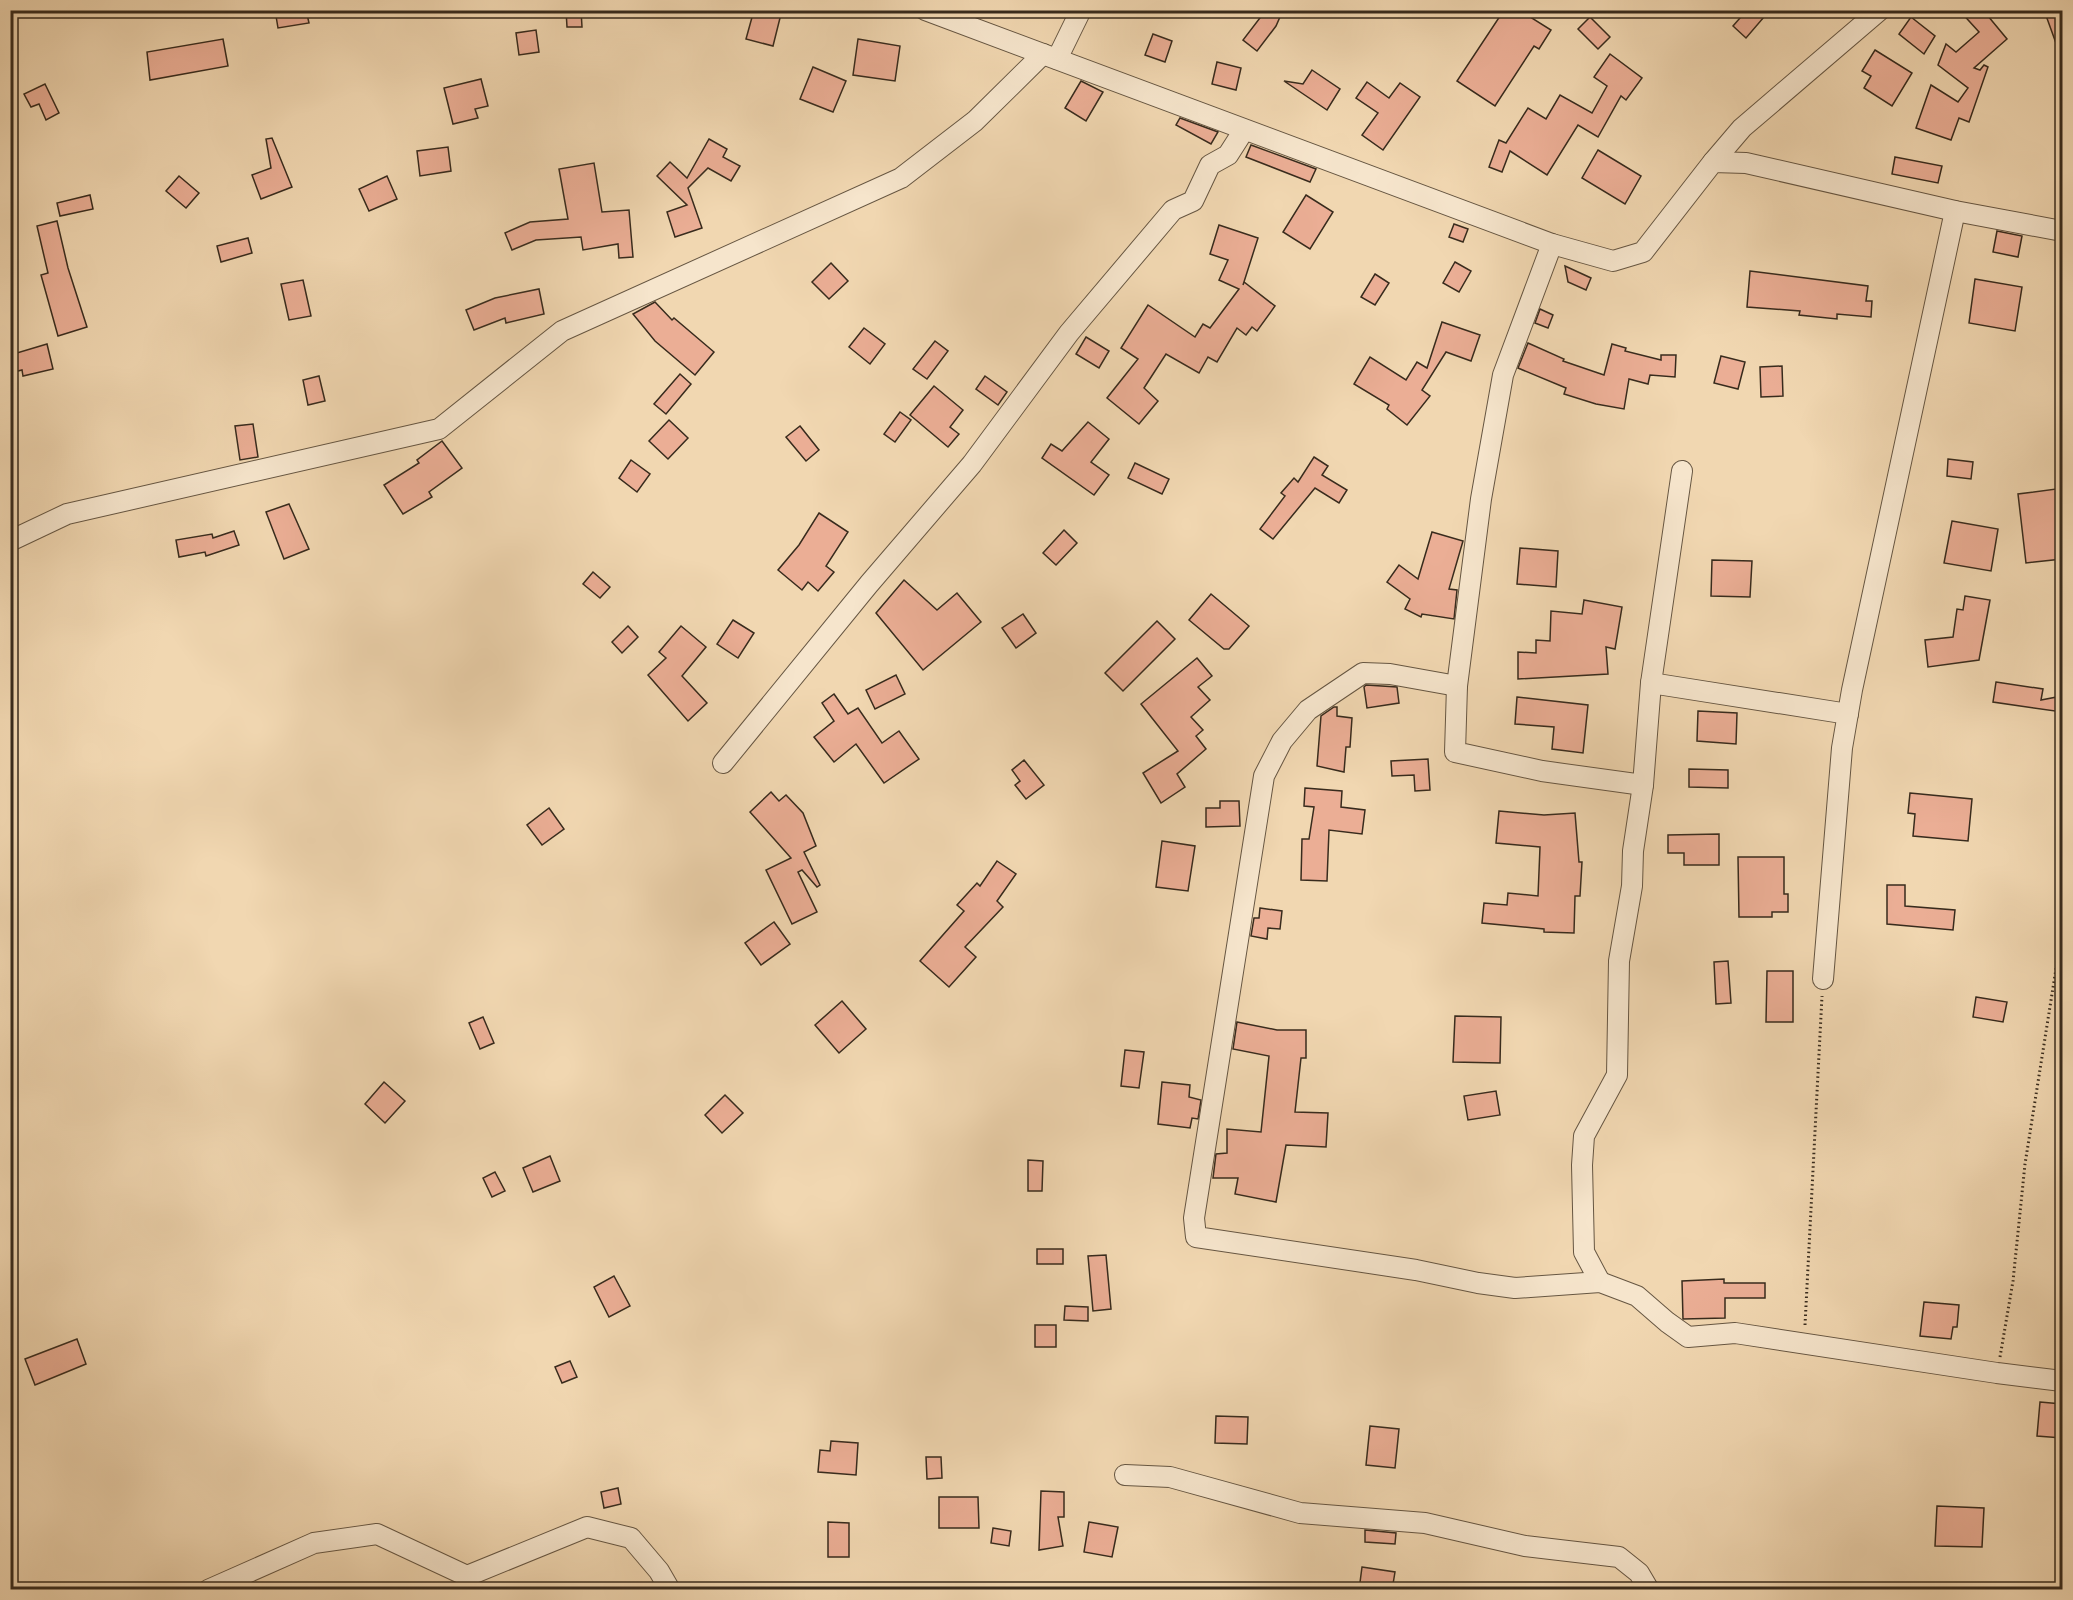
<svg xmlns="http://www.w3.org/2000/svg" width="2073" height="1600" font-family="'IM FELL French Canon',serif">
  <rect width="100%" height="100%" fill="#f1d7b1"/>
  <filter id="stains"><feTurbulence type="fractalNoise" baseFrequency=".00333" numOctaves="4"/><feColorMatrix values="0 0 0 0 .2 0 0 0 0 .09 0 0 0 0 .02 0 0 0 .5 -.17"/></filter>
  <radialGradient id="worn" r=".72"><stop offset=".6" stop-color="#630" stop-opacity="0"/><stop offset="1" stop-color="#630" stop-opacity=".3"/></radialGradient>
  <!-- building -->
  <g fill="#ebae95" stroke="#382b1d" stroke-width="1.5">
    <polygon points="275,10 306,10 309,23 278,28"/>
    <polygon points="566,10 581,10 582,27 567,27"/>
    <polygon points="754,10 782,10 773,46 746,39"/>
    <polygon points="1266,10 1283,10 1276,26 1257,51 1243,40"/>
    <polygon points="1504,10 1519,10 1551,30 1539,49 1534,46 1495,106 1457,81"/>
    <polygon points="1747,10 1770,10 1746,38 1733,26"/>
    <polygon points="1959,10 1983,10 2007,39 1974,68 1980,70 1984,65 1988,67 1969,122 1959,118 1951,140 1916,128 1931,85 1958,102 1968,88 1938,65 1946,44 1956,52 1979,32"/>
    <polygon points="2044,10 2062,10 2062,57 2061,57"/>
    <polygon points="1590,17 1610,37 1598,49 1578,29"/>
    <polygon points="1911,17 1935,36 1924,54 1899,34"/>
    <polygon points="536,30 539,52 519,55 516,33"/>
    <polygon points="1153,34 1172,41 1165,62 1145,55"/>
    <polygon points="223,39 228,66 150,80 147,52"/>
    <polygon points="858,39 900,46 895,81 853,75"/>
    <polygon points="1875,50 1912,73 1892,106 1864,88 1871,76 1862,71"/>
    <polygon points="1610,54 1642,78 1626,100 1621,96 1598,137 1578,125 1547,175 1510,151 1502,172 1489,167 1499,140 1506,143 1528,108 1546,119 1560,95 1592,113 1607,86 1594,77"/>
    <polygon points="1217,62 1241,68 1236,90 1212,84"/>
    <polygon points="813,67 846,81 833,112 800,99"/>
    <polygon points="1312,70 1340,89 1327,110 1284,81 1303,84"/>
    <polygon points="481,79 488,106 475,109 478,118 453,124 444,88"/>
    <polygon points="1081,81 1103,92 1086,121 1065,108"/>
    <polygon points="1367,82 1389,98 1400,83 1420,97 1383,150 1362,135 1378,113 1356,98"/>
    <polygon points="45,84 59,113 46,120 39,104 31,107 24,94"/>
    <polygon points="1180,118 1218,132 1211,144 1176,125"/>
    <polygon points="272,138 292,187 261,199 252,175 271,168 266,139"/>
    <polygon points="709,139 727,149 723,157 740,166 731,181 708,168 688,188 702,228 675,237 667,212 687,205 657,176 670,162 687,178"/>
    <polygon points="1251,145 1316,169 1310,182 1246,157"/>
    <polygon points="448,147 451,171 420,176 417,151"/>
    <polygon points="1598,150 1641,176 1625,204 1582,178"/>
    <polygon points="1895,157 1942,166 1938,183 1892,174"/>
    <polygon points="594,163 602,212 629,210 633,257 619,258 618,244 583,250 581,237 536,240 512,250 505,233 530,222 568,219 559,169"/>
    <polygon points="179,176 199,193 186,208 166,191"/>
    <polygon points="387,176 397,199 369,211 359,189"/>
    <polygon points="90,195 93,209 60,216 57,203"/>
    <polygon points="1306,195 1333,212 1310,249 1283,232"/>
    <polygon points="57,221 68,268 87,327 58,336 41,275 48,273 37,226"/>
    <polygon points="1454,224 1468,229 1463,242 1449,237"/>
    <polygon points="1219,225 1258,238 1243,285 1244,282 1275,306 1257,331 1252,327 1246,335 1237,328 1217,362 1208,357 1199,373 1166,354 1144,388 1158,401 1139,424 1107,398 1138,359 1121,348 1148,305 1195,337 1203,324 1210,328 1239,289 1219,280 1228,260 1210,254"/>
    <polygon points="1997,231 2022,236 2018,257 1993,252"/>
    <polygon points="248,238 252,253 221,262 217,246"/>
    <polygon points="1455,262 1471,271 1459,292 1443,283"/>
    <polygon points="831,263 848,281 829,299 812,282"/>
    <polygon points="1565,266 1591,278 1586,290 1568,282"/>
    <polygon points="1750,271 1868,286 1866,301 1872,301 1871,317 1837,314 1837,319 1799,315 1800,311 1747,307"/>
    <polygon points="1375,274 1389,283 1375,305 1361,297"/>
    <polygon points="1975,279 2022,287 2015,331 1969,323"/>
    <polygon points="303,280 311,316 289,320 281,284"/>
    <polygon points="539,289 544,314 506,323 505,318 474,330 466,310 495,298"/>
    <polygon points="655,302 672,320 674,318 714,352 695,375 655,341 633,314"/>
    <polygon points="1540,309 1553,315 1548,328 1535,323"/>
    <polygon points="1442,322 1480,335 1471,361 1446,352 1422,390 1430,396 1407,425 1387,409 1389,405 1354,384 1370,357 1406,380 1417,362 1427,368"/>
    <polygon points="864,328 885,344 870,364 849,347"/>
    <polygon points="1086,337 1109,351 1099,368 1076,354"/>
    <polygon points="935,341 948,351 927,379 913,369"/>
    <polygon points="1528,343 1564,359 1563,361 1604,375 1612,344 1626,348 1625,351 1661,360 1661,355 1676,355 1675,377 1650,375 1648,384 1629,379 1624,409 1596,404 1564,394 1566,388 1518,368"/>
    <polygon points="47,344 53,369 23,376 22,370 10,373 10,355"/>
    <polygon points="1721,356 1745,362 1738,389 1714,383"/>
    <polygon points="1782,366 1783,396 1761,397 1760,367"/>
    <polygon points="680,374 691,384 666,414 654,404"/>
    <polygon points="319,376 325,401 308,405 303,380"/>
    <polygon points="985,376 1007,392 998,405 976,389"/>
    <polygon points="934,386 963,410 950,427 959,434 948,447 910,415"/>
    <polygon points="900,412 911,420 895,442 884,434"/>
    <polygon points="669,420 688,438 668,459 649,441"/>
    <polygon points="1088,422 1109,439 1091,462 1109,475 1094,495 1042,458 1051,444 1062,451"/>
    <polygon points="253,424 258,457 240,460 235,426"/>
    <polygon points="800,426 819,450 806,461 786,437"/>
    <polygon points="442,441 462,468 429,492 432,497 403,514 384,485 419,463 417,460"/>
    <polygon points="1314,457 1328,466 1322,475 1347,490 1339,503 1315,488 1273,539 1260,529 1285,496 1281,493 1294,478 1298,482"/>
    <polygon points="1948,459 1973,462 1971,479 1947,476"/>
    <polygon points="631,460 650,474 637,492 619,478"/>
    <polygon points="1135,463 1169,479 1162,494 1128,478"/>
    <polygon points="2056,489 2062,559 2026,563 2018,494"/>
    <polygon points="289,504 309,549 284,559 266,512"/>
    <polygon points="819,513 848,532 826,566 834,572 818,591 808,582 802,590 778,570 799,545"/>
    <polygon points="1952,521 1998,529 1991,571 1944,563"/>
    <polygon points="1064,530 1077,543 1056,565 1043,553"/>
    <polygon points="234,531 239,545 206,556 205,552 179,557 176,540 212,534 213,538"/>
    <polygon points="1432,532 1463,541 1449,589 1457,590 1454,619 1422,614 1421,617 1405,609 1410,599 1387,582 1399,565 1418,579"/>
    <polygon points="1520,548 1558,551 1556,587 1517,584"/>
    <polygon points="1712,560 1752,561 1750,597 1711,596"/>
    <polygon points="593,572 610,587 600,598 583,584"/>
    <polygon points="904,580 937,610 957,593 981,622 923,670 876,613"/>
    <polygon points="1211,594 1249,626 1229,649 1224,649 1189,620"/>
    <polygon points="1965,596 1990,600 1979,660 1928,667 1925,640 1953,637 1957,609 1963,610"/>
    <polygon points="1584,600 1622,607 1615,649 1606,647 1608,674 1518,679 1518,652 1536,653 1536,640 1550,641 1551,611 1582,614"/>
    <polygon points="1023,614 1036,633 1016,648 1002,628"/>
    <polygon points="733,620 754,633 738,658 717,644"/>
    <polygon points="1157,621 1175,639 1123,691 1105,673"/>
    <polygon points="628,626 638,637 622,653 612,642"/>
    <polygon points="681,626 706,647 682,676 707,703 688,721 648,675 666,658 659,652"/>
    <polygon points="1197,658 1212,676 1198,687 1210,700 1191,717 1203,730 1196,736 1206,749 1177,774 1185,787 1161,803 1143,773 1178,751 1141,704"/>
    <polygon points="896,675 905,694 875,709 866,690"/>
    <polygon points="1996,682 2043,689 2041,700 2062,696 2062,712 1993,702"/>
    <polygon points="1366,685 1397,687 1399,703 1367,708 1364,687"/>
    <polygon points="834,694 848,714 858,708 882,743 899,731 919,759 884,783 856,744 834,762 814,737 834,721 822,703"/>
    <polygon points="1517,697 1588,705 1583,753 1552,749 1554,727 1515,724"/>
    <polygon points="1334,707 1337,707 1337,716 1352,718 1350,747 1346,747 1344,772 1317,766 1321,716"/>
    <polygon points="1698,711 1737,713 1736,744 1697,741"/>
    <polygon points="1428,759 1430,790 1415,791 1414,775 1392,776 1391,761"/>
    <polygon points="1024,760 1044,785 1026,799 1015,785 1020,781 1012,770"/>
    <polygon points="1689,769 1728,770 1728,788 1689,787"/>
    <polygon points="1305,788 1342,791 1341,807 1365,810 1362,834 1329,830 1327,881 1301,880 1302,839 1309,839 1314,807 1304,806"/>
    <polygon points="771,792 779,801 786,795 803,813 816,846 804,852 820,885 817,887 802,870 798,872 817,912 792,924 766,870 791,858 750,812"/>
    <polygon points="1910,793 1972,799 1968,841 1913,836 1915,814 1908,813"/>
    <polygon points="1220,801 1239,801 1240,826 1206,827 1206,808 1220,808"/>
    <polygon points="549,808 564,829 542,845 527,825"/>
    <polygon points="1499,811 1544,815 1575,813 1579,862 1582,862 1580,896 1575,896 1574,933 1544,932 1544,929 1482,923 1484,903 1507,905 1508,893 1538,896 1540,847 1496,843"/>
    <polygon points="1719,834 1719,865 1684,865 1684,853 1668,853 1668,835"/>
    <polygon points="1162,841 1195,846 1188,891 1156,887"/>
    <polygon points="1738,857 1784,857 1784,894 1788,894 1788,912 1772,912 1772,917 1739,917"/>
    <polygon points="997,861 1016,874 997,901 1003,907 965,947 976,957 949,987 920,961 964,911 957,905 977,883 980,886"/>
    <polygon points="1887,885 1905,885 1905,906 1955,910 1953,930 1887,924"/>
    <polygon points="1260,908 1282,911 1280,929 1268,928 1267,939 1251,936 1254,918 1259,918"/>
    <polygon points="774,922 790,944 761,965 745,943"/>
    <polygon points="1728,961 1731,1003 1716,1004 1714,962"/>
    <polygon points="1767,971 1793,971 1793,1022 1766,1022"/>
    <polygon points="1976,997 2007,1002 2003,1022 1973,1017"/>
    <polygon points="842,1001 866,1029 839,1053 815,1025"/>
    <polygon points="1455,1016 1501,1017 1500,1063 1453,1062"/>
    <polygon points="483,1017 494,1043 480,1049 469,1023"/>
    <polygon points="1237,1022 1277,1030 1306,1030 1306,1058 1301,1058 1295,1112 1328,1113 1326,1147 1286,1145 1276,1202 1235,1194 1238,1178 1213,1178 1216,1154 1227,1153 1227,1129 1261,1132 1269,1056 1233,1049"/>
    <polygon points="1125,1050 1144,1052 1139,1088 1121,1086"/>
    <polygon points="384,1082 405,1101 385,1123 365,1104"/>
    <polygon points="1162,1082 1190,1085 1189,1097 1201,1100 1198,1119 1192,1118 1190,1128 1158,1124"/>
    <polygon points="1496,1091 1500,1115 1468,1120 1464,1096"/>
    <polygon points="725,1095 743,1113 722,1133 705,1115"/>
    <polygon points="550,1156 560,1181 533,1192 523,1168"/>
    <polygon points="1028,1160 1043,1161 1042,1191 1028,1191"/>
    <polygon points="495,1172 505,1191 492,1197 483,1178"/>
    <rect x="1037" y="1249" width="26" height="15"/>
    <polygon points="1106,1255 1111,1309 1093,1311 1088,1256"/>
    <polygon points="614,1276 630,1306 609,1317 594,1287"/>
    <polygon points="1724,1279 1724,1283 1765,1283 1765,1298 1725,1298 1725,1318 1683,1319 1682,1281"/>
    <polygon points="1924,1302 1959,1305 1957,1327 1953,1327 1951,1339 1920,1336"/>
    <polygon points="1065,1306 1088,1307 1088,1321 1064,1320"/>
    <rect x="1035" y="1325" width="21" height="22"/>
    <polygon points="77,1339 86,1364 35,1385 25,1359"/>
    <polygon points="570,1361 577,1377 562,1383 555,1367"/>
    <polygon points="2040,1402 2062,1404 2062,1438 2037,1436"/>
    <polygon points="1216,1416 1248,1417 1247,1444 1215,1443"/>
    <polygon points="1370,1426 1399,1429 1395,1468 1366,1465"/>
    <polygon points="831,1441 858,1443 856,1475 818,1472 820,1450 830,1451"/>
    <polygon points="926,1457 941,1457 942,1478 927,1479"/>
    <polygon points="618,1488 621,1504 604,1508 601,1492"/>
    <polygon points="1041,1491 1064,1492 1064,1517 1058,1517 1063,1546 1039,1550"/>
    <polygon points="939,1497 978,1497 979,1528 939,1528"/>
    <polygon points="1937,1506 1984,1508 1982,1547 1935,1546"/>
    <polygon points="828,1522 849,1523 849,1557 828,1557"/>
    <polygon points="1089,1522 1118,1527 1112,1557 1084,1552"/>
    <polygon points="993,1528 1011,1531 1009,1546 991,1543"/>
    <polygon points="1365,1530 1396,1533 1395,1544 1365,1542"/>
    <polygon points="1362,1567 1395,1572 1392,1590 1359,1590"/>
  </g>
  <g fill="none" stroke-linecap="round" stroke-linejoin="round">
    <defs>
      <g id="minor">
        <polyline points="925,10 1552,244 1613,261 1643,252 1713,162 1746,163 1955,211 2062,231"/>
        <polyline points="1057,59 1081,10"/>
        <polyline points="1713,162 1742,128 1880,10"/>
        <polyline points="1552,244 1503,375 1481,499 1457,686 1455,752 1542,771 1643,785 1651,683 1848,714"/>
        <polyline points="10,541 67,514 439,429 562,331 901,178 975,121 1043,54"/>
        <polyline points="1651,683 1682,471"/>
        <polyline points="1457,686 1390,674 1363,673 1308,710 1282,741 1264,776 1194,1218 1196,1237 1416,1270 1478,1283 1515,1288 1600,1282 1637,1296 1667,1322 1688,1337 1735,1333 1997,1373 2062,1381"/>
        <polyline points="723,763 869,584 972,464 1069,333 1173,210 1193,201 1210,165 1228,155 1244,130"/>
        <polyline points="1823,979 1842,748 1852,690 1955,211"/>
        <polyline points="1600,1282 1584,1252 1582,1165 1584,1136 1617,1075 1619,961 1632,886 1633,851 1643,785"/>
        <polyline points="1125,1475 1170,1477 1300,1513 1425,1523 1525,1546 1619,1557 1639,1573 1649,1590"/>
        <polyline points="208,1590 314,1543 377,1534 467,1576 587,1527 631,1538 659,1571 670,1590"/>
      </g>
    </defs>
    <!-- minor casing -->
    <use href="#minor" stroke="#665642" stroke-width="22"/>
    <!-- path -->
    <g stroke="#382b1d" stroke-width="3" stroke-dasharray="1.5 3" stroke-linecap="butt">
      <polyline points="1805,1325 1822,996"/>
      <polyline points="2000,1357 2013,1281 2025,1164 2062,931"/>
    </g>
    <!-- minor -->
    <use href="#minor" stroke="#f6e5cc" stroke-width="20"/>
  </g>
  <!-- margin -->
  <rect width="2073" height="1600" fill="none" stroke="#f1d7b1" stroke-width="36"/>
  <rect x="12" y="12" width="2049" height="1576" fill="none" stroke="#382b1d" stroke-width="3"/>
  <rect x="18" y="18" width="2037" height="1564" fill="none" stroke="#382b1d" stroke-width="1.5"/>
  <rect width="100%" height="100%" filter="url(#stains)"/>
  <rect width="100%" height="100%" fill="url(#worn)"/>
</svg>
